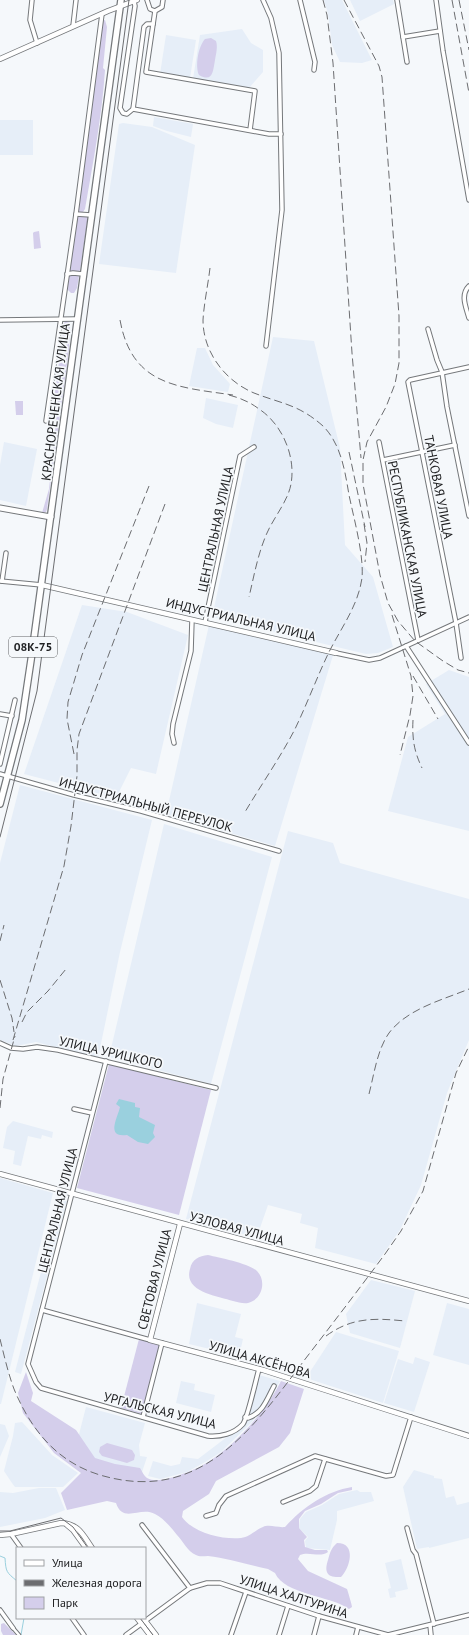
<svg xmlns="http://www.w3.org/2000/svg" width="469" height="1635" font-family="'PT Sans',sans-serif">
  <rect width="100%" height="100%" fill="#f5f8fb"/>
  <!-- built -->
  <g fill="#e6eef8">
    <polygon points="324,0 342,0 372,60 362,63 340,62 332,45 328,14"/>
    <polygon points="350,0 393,0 394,4 360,21"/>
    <polygon points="242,29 251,43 263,50 263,72 249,88 193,79 200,35"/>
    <polygon points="166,35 196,40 190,78 160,74"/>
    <polygon points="154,117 193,124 191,137 167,131 153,126"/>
    <rect x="0" y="120" width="33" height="35"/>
    <polygon points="123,123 152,127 195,145 176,273 99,264 119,124"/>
    <polygon points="273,337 314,341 340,448 345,545 373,577 393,647 378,653 366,654 212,617"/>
    <polygon points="197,348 205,348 213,365 230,384 228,392 189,386"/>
    <polygon points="206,398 238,405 233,428 216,424 203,418"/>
    <polygon points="4,442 37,449 26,506 0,500 0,465"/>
    <polygon points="82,605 127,612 188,635 156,774 131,768 116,798 24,774"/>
    <polygon points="209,625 334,652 275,846 166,814"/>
    <polygon points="449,670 469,677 469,831 388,811 408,737 445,714 426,684"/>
    <polygon points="20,785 152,820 120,952 98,1058 36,1042 16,1046 0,1040 0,863"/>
    <polygon points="164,824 272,857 211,1084 109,1057"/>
    <polygon points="288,831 333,843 340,863 469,899 469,1040 447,1093 421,1185 400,1230 376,1264 315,1248 318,1228 300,1223 302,1214 268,1205 260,1228 250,1225 247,1235 186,1219"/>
    <polygon points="13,1121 53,1132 52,1138 42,1135 41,1139 28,1136 21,1166 13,1164 15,1151 3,1148 7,1127"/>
    <polygon points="0,1178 53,1193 1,1404 0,1404"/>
    <polygon points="60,1199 67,1201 21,1374 15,1372"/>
    <polygon points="371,1280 415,1291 400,1348 350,1333 346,1314"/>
    <polygon points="197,1303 241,1314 235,1337 243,1339 239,1356 189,1344"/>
    <polygon points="447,1303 469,1309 469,1365 433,1355"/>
    <polygon points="336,1332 399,1351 383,1403 306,1378"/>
    <polygon points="415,1357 430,1362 414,1412 384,1403 398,1359 413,1364"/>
    <polygon points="259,1375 280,1381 273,1394 251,1423 221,1452 207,1461 187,1472 160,1479 148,1476 153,1461 171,1466 180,1464 182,1457 198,1459 244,1424"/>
    <polygon points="181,1381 195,1384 194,1390 215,1395 211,1412 176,1403"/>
    <polygon points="86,1407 145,1423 139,1445 140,1456 147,1457 141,1475 92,1463 76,1446"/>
    <polygon points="22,1422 52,1455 78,1473 63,1487 15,1487 12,1483 4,1471 13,1436 15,1423"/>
    <polygon points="0,1424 5,1425 9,1436 0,1457"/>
    <polygon points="414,1470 434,1476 434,1478 442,1479 446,1498 454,1496 457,1505 469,1502 469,1538 429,1548 429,1547 417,1549 403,1487"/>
    <polygon points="39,1488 56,1488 65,1510 45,1518 0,1527 0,1492 13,1493"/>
    <polygon points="357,1490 360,1492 371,1492 374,1501 337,1511 337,1520 330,1550 306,1548 305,1541 308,1537 299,1528 300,1519 306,1512 322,1505 339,1494"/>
    <polygon points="401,1559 408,1589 395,1592 396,1597 390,1598 388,1589 391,1588 385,1563"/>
  </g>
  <!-- green -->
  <g fill="#d4ceeb">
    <path d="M 105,20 L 107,27 L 103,68 L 105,70 C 102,116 93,163 85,209 L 83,212 L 78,213 L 102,21 Z"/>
    <path d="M 211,38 L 216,41 C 218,47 216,54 215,60 C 213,71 213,83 199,75 C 195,66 198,47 205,39 Z"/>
    <polygon points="77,216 88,216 80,270 79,272 68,271"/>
    <polygon points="39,231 41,248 34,249 33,233 34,232"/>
    <polygon points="69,274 78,275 79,276 77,288 74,293 71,293 66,288"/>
    <polygon points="66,321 70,322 70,325 69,349 47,509 46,512 42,513 49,489 56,423 54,400 64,323"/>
    <polygon points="15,401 23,401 23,415 16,415"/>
    <polygon points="109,1064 211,1090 179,1215 77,1188"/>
    <path d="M 208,1255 C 220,1258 248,1263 257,1271 C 267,1281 262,1300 248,1303 C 243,1304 238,1302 233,1301 C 218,1296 183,1292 190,1269 C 192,1259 199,1256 208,1255 Z"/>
    <polygon points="139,1339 160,1344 142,1414 121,1408"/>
    <path d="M 26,1372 L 33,1393 L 31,1401 L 76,1430 L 95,1458 L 115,1464 L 140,1468 C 142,1471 144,1476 147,1478 C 156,1483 171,1478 180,1475 C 190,1471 199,1468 208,1462 C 235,1445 267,1410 281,1381 L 304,1389 L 290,1433 L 279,1447 L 216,1481 L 209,1494 L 183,1511 L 182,1517 C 193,1533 223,1540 241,1538 C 250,1537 255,1530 263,1527 C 269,1524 278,1528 285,1527 C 302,1508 326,1491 352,1487 L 352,1490 L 338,1493 L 321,1504 L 305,1511 L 299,1519 L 299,1528 L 307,1537 L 304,1540 L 305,1547 L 315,1550 L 327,1550 L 328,1552 C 320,1558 309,1551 300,1555 L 298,1559 L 308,1571 L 347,1589 C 348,1592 352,1605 352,1607 L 349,1609 C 329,1595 285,1595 275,1573 L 268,1569 C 248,1565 227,1558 208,1556 C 204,1556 199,1557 196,1555 C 188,1552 183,1541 177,1535 C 171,1527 163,1518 155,1514 C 140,1506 123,1524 116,1503 L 107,1501 L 67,1510 L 61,1493 L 81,1473 L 54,1453 L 23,1413 L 18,1393 Z"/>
    <polygon points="107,1443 132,1450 135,1455 134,1460 127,1463 102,1456 99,1452 100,1447"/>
    <path d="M 337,1543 C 357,1543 350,1568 341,1577 C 327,1578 324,1572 328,1560 C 330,1553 331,1548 337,1543 Z"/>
    <polygon points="4,1623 16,1635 3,1635 1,1631 1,1624"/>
  </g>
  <!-- water -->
  <path fill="#9ad0de" d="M 119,1099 L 135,1103 L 135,1107 L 140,1108 L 139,1117 L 155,1125 L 153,1133 L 155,1137 L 148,1144 L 138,1142 L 127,1135 C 105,1138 118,1117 120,1107 L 116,1104 Z"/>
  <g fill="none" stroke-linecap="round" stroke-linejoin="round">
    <!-- stream -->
    <g stroke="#9ad0de" stroke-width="1">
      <path d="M 0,1556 L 5,1558 C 6,1572 6,1572 17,1581"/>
      <polyline points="21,1635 24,1618"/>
    </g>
    <defs>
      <polyline id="pedestrian" points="13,1628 19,1635"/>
      <g id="minor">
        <polyline points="32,0 30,20 37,43"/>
        <polyline points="147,0 150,9 155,11"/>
        <polyline points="163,0 162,7 155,11 146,72 255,91 250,130"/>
        <polyline points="263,0 271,18 279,53 282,210 266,346"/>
        <polyline points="300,0 315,62 314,70"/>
        <polyline points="397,0 407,62"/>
        <polyline points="436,0 443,51 469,200"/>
        <polyline points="134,1 135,6 120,108 123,113 127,114 133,109 144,27 147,24 153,24"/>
        <polyline points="73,26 76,0"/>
        <polyline points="403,37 440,31"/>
        <polyline points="133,109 269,134 281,134"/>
        <polyline points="76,214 91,215"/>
        <polyline points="67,274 73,273 83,274"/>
        <path d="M 469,286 C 460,295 466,307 469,318"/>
        <polyline points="0,320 76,319"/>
        <polyline points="428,329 437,360 442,372 447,407 469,516"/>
        <polyline points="46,421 76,214 102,14"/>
        <polyline points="379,442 418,640"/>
        <polyline points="383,460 455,445"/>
        <polyline points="0,581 42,585"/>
        <polyline points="2,581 6,553"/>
        <polyline points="205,622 240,456 254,447"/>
        <polyline points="406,646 469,743"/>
        <polyline points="336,653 369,660 380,658 469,617"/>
        <polyline points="461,658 456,623 408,382 410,380 469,367"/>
        <polyline points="0,714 12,716"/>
        <polyline points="174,743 172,734 173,724 191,651 192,620"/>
        <polyline points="0,764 15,700"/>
        <polyline points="0,774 74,795 141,811 279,851"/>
        <polyline points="0,1043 11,1048 23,1049 37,1047 58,1050 216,1088"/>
        <path d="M 106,1061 L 28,1364 L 36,1382 L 41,1388 L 208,1436 C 220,1437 234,1434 243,1424 C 248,1417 256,1379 259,1369"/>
        <polyline points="74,1109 92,1113"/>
        <polyline points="42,1310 150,1340"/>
        <polyline points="143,1417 162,1343"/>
        <path d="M 245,1417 L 248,1418 C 263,1413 267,1399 274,1386"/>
        <polyline points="283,1502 310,1491 316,1486 325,1459"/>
        <polyline points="206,1516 216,1513 219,1505 226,1496 315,1456 386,1476 393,1475 411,1417"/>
        <polyline points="142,1525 190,1588 207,1583 220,1583 319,1616 388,1635 469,1615"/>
        <polyline points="407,1528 413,1550 416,1554 434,1624"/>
        <polyline points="11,1534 21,1548"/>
        <polyline points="0,1610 13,1628"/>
        <polyline points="72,1618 84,1635"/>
        <polyline points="430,1625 431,1635"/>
        <polyline points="126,1635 190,1588"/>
        <polyline points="231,1635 246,1592"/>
        <polyline points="279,1635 288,1606"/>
        <polyline points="314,1635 319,1616"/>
        <polyline points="356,1635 358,1627"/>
      </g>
      <g id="tertiary">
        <polyline points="0,59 108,11 137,0"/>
        <polyline points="42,585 336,653"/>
        <polyline points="0,1174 469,1301"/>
        <polyline points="180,1224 150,1340 263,1370 469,1436"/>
        <polyline points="67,1525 73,1530 86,1548"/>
        <path d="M 0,1535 L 11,1534 L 61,1523 C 79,1524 83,1535 92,1548"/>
        <polyline points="137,1618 150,1635"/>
        <polyline points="143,1618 156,1635"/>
      </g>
      <polyline id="secondary" points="0,508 51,517"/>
      <polyline id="primary" points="0,804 22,720 31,660 121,0"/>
    </defs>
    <!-- pedestrian casing -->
    <use href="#pedestrian" stroke="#75787b" stroke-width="4.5"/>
    <!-- minor casing -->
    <use href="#minor" stroke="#75787b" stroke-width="5.5"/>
    <!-- tertiary casing -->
    <use href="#tertiary" stroke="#75787b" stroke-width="6"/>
    <!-- secondary casing -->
    <use href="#secondary" stroke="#75787b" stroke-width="7"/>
    <!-- primary casing -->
    <use href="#primary" stroke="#75787b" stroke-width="8"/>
    <!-- pedestrian -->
    <use href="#pedestrian" stroke="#fff" stroke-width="2.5"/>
    <!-- minor -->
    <use href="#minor" stroke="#fff" stroke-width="3.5"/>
    <!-- tertiary -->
    <use href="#tertiary" stroke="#fff" stroke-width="4.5"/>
    <!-- secondary -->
    <use href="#secondary" stroke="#fff" stroke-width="5"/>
    <!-- primary -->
    <use href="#primary" stroke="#fff" stroke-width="5.5"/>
    <!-- tram -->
    <g stroke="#6c6d70" stroke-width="1">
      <polyline points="0,837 37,691 129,0"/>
      <polyline points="0,1531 10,1531 61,1518 73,1527 88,1548"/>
      <polyline points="140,1618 153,1635"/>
    </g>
    <!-- rail -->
    <g stroke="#6c6d70" stroke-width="1" stroke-dasharray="8 4" stroke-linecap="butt">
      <polyline points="323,0 327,15 333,63 352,353 361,458"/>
      <polyline points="344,0 379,66 382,77 399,316 399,363 395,384 386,407 367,442 363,460 363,484 380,575 388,603 398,621 415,641 443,661 458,670 469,673"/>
      <polyline points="452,0 469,93"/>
      <polyline points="459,0 469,50"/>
      <path d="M 210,268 C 208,285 204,303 203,320 C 203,352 225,381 254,393 C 282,404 298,404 323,426 C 341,444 345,471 349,495 C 354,519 364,555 362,578 C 358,606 341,628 329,652 C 317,677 307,704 295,729 C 280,758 261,785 245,812"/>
      <path d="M 120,320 C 132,386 178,387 233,395"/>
      <path d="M 229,395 C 240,398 250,402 259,409 C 282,424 296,456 291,484 C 288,501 274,517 267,533 C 258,553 254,576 249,597"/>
      <polyline points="349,452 365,527"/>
      <polyline points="364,524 367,543 365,562"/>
      <polyline points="392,615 411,676 413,696 410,715 400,755"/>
      <polyline points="413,676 438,719"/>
      <path d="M 413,720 C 412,739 414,751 422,768"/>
      <polyline points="74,754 67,719 68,702 82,655 149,486"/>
      <polyline points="0,941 4,925"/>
      <polyline points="0,980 12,1018 14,1032"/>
      <polyline points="22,1022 27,1012 48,991 66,969"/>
      <polyline points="13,1040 64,866 71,826 77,776 77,750 79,734 165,504"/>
      <path d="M 369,1094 C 374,1075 377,1050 389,1033 C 407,1009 442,1000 469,989"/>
      <polyline points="0,1108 3,1079 15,1036"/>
      <path d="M 326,1336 C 352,1317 375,1318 405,1321"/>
      <path d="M 0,1339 C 4,1355 8,1373 14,1389 C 31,1430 57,1462 100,1475 C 201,1505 253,1428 306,1358 C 333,1323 359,1289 385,1254 L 401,1231 L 423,1191 L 456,1073 L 469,1046"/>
    </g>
  </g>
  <g text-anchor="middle" stroke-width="3.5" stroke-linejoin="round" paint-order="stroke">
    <!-- shield labels -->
    <rect fill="#f5f8fb" stroke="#616264" stroke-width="1" x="9" y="637" width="48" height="20" rx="3"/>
    <g font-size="12" font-weight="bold" fill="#212224">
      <text x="33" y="651">08К-75</text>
    </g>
    <!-- street labels -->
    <g font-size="13" fill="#212224" stroke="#f5f8fb">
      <text transform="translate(55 402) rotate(-83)" y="5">КРАСНОРЕЧЕНСКАЯ УЛИЦА</text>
      <text transform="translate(439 487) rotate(79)" y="5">ТАНКОВАЯ УЛИЦА</text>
      <text transform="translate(215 529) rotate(-78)" y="5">ЦЕНТРАЛЬНАЯ УЛИЦА</text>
      <text transform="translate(408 539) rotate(79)" y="5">РЕСПУБЛИКАНСКАЯ УЛИЦА</text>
      <text transform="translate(241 619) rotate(13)" y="5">ИНДУСТРИАЛЬНАЯ УЛИЦА</text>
      <text transform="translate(146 804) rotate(15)" y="5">ИНДУСТРИАЛЬНЫЙ ПЕРЕУЛОК</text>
      <text transform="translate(111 1052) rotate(13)" y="5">УЛИЦА УРИЦКОГО</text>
      <text transform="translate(57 1210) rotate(-76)" y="5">ЦЕНТРАЛЬНАЯ УЛИЦА</text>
      <text transform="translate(237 1228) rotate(15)" y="5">УЗЛОВАЯ УЛИЦА</text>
      <text transform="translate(154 1279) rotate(-76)" y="5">СВЕТОВАЯ УЛИЦА</text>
      <text transform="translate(260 1359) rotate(16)" y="5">УЛИЦА АКСЁНОВА</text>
      <text transform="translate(160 1410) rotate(14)" y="5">УРГАЛЬСКАЯ УЛИЦА</text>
      <text transform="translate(294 1596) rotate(18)" y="5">УЛИЦА ХАЛТУРИНА</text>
    </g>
  </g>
  <!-- legend -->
  <rect x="16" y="1547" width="130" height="72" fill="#f5f8fb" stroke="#a0a2a5"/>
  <rect x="24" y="1560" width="20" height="6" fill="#ffffff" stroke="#a0a2a5"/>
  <text x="52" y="1567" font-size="12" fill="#212224">Улица</text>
  <rect x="24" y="1580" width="20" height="6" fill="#6c6d70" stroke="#a0a2a5"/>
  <text x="52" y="1587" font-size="12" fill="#212224">Железная дорога</text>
  <rect x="24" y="1597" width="20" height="12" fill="#d4ceeb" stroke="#a0a2a5"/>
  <text x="52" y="1607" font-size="12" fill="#212224">Парк</text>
</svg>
